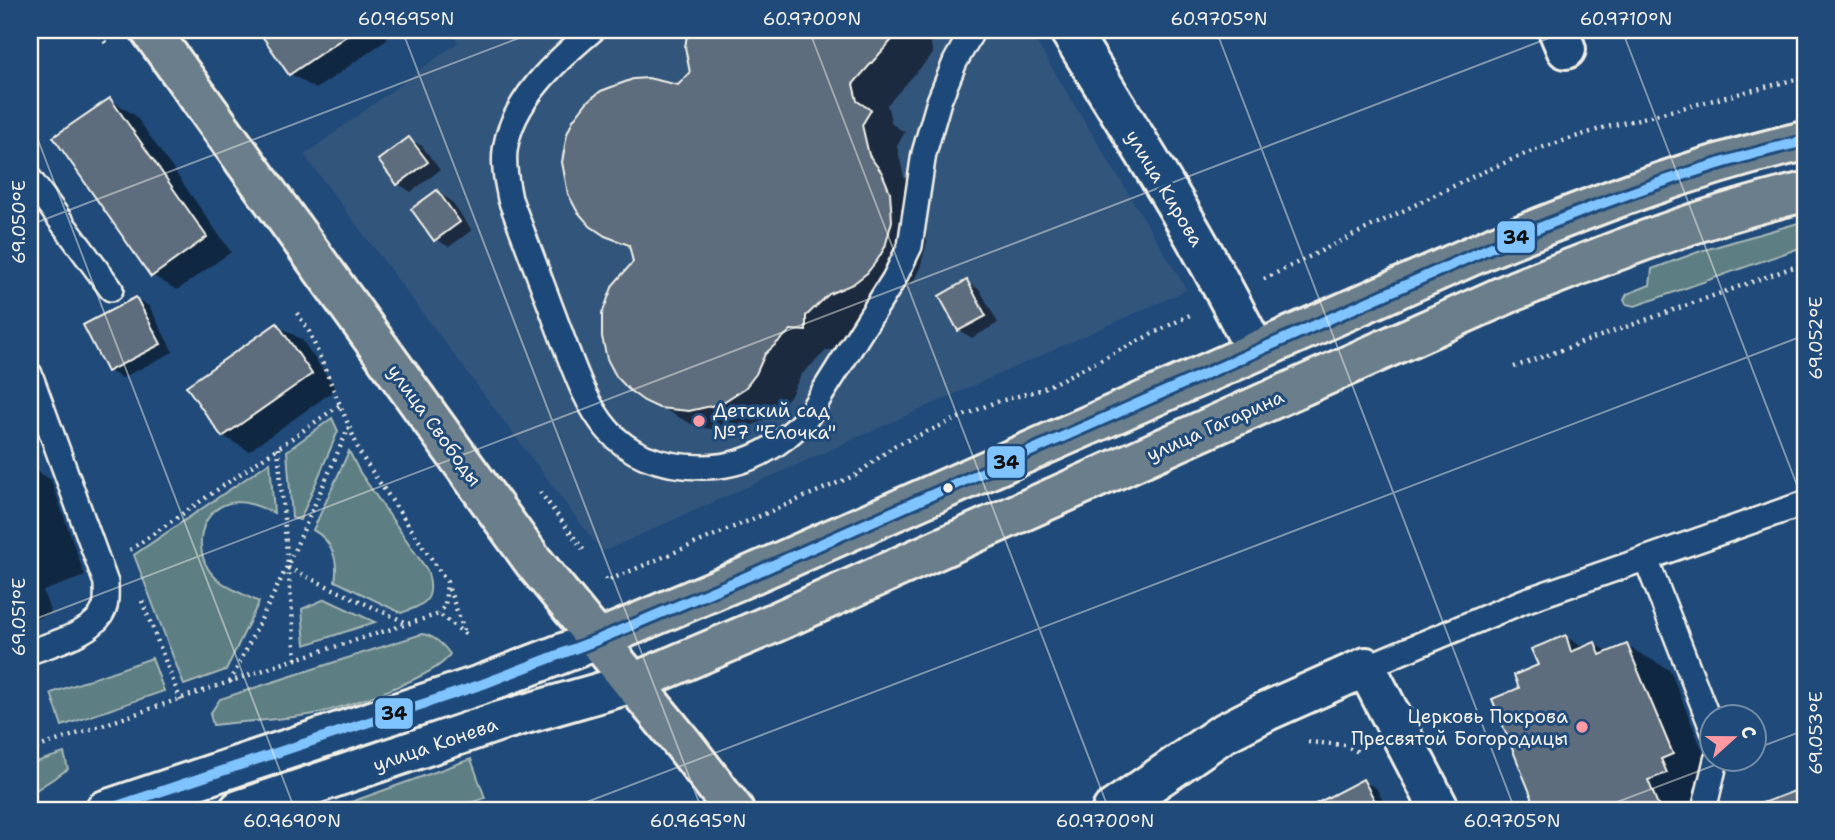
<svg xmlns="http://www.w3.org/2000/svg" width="1835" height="840" font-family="'Shantell Sans',sans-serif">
  <rect width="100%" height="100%" fill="#1f4a7a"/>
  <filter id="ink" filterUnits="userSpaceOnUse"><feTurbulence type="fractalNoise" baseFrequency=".0143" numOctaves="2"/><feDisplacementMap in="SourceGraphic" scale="14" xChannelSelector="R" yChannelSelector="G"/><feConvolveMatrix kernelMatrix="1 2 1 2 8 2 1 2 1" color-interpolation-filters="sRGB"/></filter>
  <g filter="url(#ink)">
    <!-- built -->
    <polygon fill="#32547b" points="450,30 1029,30 1187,290 602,552 304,155 458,42"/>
    <!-- green -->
    <g fill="#5d7e83" stroke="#a8b8b6" stroke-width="2">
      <polygon points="1805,221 1805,246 1635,306 1626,304 1624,300 1627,294 1650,285 1652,269 1701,251"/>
      <polygon points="332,418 338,431 300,520 292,518 287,451"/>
      <path d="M 349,451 L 359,471 L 427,570 C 436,599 427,604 401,613 L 335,581 C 339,561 332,540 313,530 Z"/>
      <path d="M 270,462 L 274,513 C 262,508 250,502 237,502 C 198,504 190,555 216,578 C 227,588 245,595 259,602 L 226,670 L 184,685 L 134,555 Z"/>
      <polygon points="325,599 375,622 305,645 302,609"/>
      <path d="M 422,634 C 433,635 444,645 450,654 C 440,676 340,709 314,714 C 281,720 246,721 213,725 L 210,714 L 220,699 Z"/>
      <polygon points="152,658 164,691 62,726 51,693"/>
      <polygon points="64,753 68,769 30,794 30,764"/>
      <polygon points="471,759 485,798 451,810 329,810"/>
    </g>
    <!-- shadow -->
    <g fill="#0007">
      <polygon points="260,30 381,30 388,39 316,89 291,74"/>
      <polygon points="690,30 928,30 933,54 887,105 892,124 905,132 897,146 904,177 918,195 925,214 927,242 920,268 914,280 902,293 889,304 865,314 842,336 841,350 827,350 801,375 791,395 780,408 766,419 747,428 725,431 697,427 645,399 608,299 621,276 635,263 632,249 606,234 678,87 692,74 687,47"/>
      <polygon points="1202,30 1237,30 1217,40"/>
      <polygon points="110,100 135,115 231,252 177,290 152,275"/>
      <polygon points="409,139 422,146 440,170 411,192 398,184"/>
      <polygon points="437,192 450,200 472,230 449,247 436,239"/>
      <polygon points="967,282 980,290 998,323 972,338 959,330"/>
      <polygon points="136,299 149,306 173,352 122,378 109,371"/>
      <polygon points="277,325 302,340 336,389 249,451 223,436"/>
      <polygon points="30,467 51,480 85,576 43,591 51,613 30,620"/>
      <polygon points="1566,637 1585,648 1595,644 1611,653 1627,646 1670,670 1714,779 1709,797 1690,805 1692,810 1538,809 1521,689"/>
      <polygon points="1363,781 1376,788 1388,810 1308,810"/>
    </g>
    <!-- building -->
    <g fill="#5d6d7d" stroke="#f4f1e8" stroke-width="2">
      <polygon points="258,30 355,30 289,75"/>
      <polygon points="688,30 897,30 898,33 853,84 857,101 871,110 862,125 869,155 882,173 890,192 892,221 885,247 878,259 867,273 853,284 829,294 806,316 806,331 791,330 765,354 756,374 745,388 720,404 689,411 659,408 644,401 629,390 616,376 607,359 602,337 602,314 613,285 633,262 629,245 605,236 590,226 577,211 568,194 562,162 567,134 573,120 587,102 601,91 633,79 648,78 678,85 690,73 685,47"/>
      <polygon points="110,98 207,237 151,277 53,137"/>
      <polygon points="409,137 428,162 397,185 378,160"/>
      <polygon points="437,190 460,222 434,241 411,209"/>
      <polygon points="967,280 986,316 958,331 939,296"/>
      <polygon points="136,297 161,344 107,372 83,325"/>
      <polygon points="277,323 312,374 222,437 186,386"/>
      <polygon points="1566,635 1571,652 1595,642 1600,655 1627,644 1673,754 1661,759 1667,773 1648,780 1660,810 1550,810 1548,805 1537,810 1492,699 1519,688 1514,675 1538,665 1531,649"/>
      <polygon points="1363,779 1380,810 1304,810"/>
      <polygon points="1805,787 1805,810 1744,810"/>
    </g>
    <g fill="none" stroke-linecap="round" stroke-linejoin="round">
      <defs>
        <g id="service">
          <path d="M 593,30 C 557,60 511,101 505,151 C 503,168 507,183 510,199 C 526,241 541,282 557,324 C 587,403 603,466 702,467 C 745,467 781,447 808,416 L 894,279 L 910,246 L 924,153 L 939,101 L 955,62 L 973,30"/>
          <polyline points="30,179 111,289"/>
          <path d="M 30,374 L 106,583 C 106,590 107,600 105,606 C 98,633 53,643 30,652"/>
          <polyline points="1646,559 1713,731"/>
          <polyline points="1366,667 1524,601 1805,503"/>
          <polyline points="1704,810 1716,760"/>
        </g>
        <g id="minor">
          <path d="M 1069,30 C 1134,135 1200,239 1255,350"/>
          <polyline points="1558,30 1566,49"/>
          <polyline points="1112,810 1222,734 1267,711 1366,667 1440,810"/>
        </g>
        <g id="secondary">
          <polyline points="105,810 483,684 597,640"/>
          <polyline points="239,810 497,722 633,683"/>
        </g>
        <g id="primary">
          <polyline points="150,30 533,561 684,745 734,810"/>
          <path d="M 597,640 L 746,577 L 1494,246 C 1595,205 1698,165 1805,141"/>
          <path d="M 633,683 L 767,626 L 1514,291 C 1609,253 1705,215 1805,192"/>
        </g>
      </defs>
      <!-- service casing -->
      <use href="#service" stroke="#f4f1e8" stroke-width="28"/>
      <!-- minor casing -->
      <use href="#minor" stroke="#f4f1e8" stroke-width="44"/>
      <!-- secondary casing -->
      <use href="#secondary" stroke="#f4f1e8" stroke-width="44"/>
      <!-- primary casing -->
      <use href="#primary" stroke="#f4f1e8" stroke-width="44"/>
      <!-- path -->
      <g stroke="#f4f1e8" stroke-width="4.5" stroke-dasharray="2 5" stroke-linecap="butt">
        <polyline points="96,30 108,46"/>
        <polyline points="1264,279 1476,175 1532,151 1603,128 1805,77"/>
        <polyline points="297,313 309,331 361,455 447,582 445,605 439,614"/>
        <polyline points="1514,367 1805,263"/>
        <polyline points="278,448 296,659"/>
        <polyline points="540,492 585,552"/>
        <polyline points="130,550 340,405"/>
        <polyline points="288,568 407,623"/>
        <polyline points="605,578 607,581 856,475 894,446 993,403 1040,390 1190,315"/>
        <polyline points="449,589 465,633"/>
        <polyline points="142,601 181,701"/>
        <polyline points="230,682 287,567 349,427"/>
        <polyline points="1308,742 1345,745 1360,753"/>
        <polyline points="30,750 296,659 439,614 465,634"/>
      </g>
      <!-- service -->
      <use href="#service" stroke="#1f4a7a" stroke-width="23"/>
      <!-- minor -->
      <use href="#minor" stroke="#1f4a7a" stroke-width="38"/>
      <!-- secondary -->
      <use href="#secondary" stroke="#1f4a7a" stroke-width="38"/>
      <!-- primary -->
      <use href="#primary" stroke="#6b7e8b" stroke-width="38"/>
      <defs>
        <path id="bus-1" d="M 105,810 L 483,684 L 597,640 L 746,577 L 1494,246 C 1595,205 1698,165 1805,141"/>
      </defs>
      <!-- bus-1 casing -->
      <use href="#bus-1" stroke="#1f4a7a" stroke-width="16"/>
      <!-- bus-1 -->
      <use href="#bus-1" stroke="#80c4ff" stroke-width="10"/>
    </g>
  </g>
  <!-- ticks -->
  <path fill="none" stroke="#f4f1e8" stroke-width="2" stroke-opacity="0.45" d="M 402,30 L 702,810M 809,30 L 1109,810M 1216,30 L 1515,810M 1622,30 L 1805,506M 30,119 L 295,810M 30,225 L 540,30M 30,621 L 1570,30M 1755,749 L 1805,730M 566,810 L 1805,335M 1596,810 L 1728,760"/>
  <!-- markers -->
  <g fill="#ff9aa2" stroke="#1f4a7a" stroke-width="2.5">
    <circle cx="699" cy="421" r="7"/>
    <circle cx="1582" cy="727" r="7"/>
  </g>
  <circle fill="#f4f1e8" stroke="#1f4a7a" stroke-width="2.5" cx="948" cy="488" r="6"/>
  <g text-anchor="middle" stroke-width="6" stroke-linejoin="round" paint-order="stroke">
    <!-- street labels -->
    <g font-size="19" fill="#f4f1e8" stroke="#1f4a7a">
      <text transform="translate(1165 188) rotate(59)" y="7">улица Кирова</text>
      <text transform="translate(435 425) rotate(54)" y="7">улица Свободы</text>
      <text transform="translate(1215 425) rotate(-24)" y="7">улица Гагарина</text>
      <text transform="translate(435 744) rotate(-19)" y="7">улица Конева</text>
    </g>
    <!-- poi labels -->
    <g font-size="19" fill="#f4f1e8" stroke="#1f4a7a" text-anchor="start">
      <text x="713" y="417">Детский сад<tspan x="713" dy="22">№7 "Елочка"</tspan></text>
      <text x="1568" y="723" text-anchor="end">Церковь Покрова<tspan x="1568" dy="22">Пресвятой Богородицы</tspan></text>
    </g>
  </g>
  <g stroke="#1f4a7a" stroke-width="2.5">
    <rect x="1496" y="220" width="40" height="34" rx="7" fill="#80c4ff"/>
    <rect x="986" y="445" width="40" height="34" rx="7" fill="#80c4ff"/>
    <rect x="374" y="697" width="40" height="33" rx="7" fill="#80c4ff"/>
  </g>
  <g font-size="19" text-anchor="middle" font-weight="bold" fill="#111">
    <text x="1516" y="244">34</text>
    <text x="1006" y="469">34</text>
    <text x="394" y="720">34</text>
  </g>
  <!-- margin -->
  <rect width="1835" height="840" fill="none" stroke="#1f4a7a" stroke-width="77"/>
  <!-- north arrow -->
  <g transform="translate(1733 738) rotate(69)"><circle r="33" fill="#1f4a7a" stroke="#748da6" stroke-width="2"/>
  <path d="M0-5L12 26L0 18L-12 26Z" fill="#ff9aa2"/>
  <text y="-10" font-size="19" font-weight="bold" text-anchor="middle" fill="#f4f1e8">С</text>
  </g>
  <rect x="38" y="38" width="1759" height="764" fill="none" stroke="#f4f1e8" stroke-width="2.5"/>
  <g font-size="18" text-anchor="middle" fill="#f4f1e8">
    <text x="406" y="25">60.9695°N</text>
    <text x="812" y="25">60.9700°N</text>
    <text x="1219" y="25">60.9705°N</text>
    <text x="1626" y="25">60.9710°N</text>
    <text transform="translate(19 222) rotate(-90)" y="6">69.050°E</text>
    <text transform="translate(1816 338) rotate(-90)" y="6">69.052°E</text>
    <text transform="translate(19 617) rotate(-90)" y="6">69.051°E</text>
    <text transform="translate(1816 733) rotate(-90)" y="6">69.053°E</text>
    <text x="292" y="827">60.9690°N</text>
    <text x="698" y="827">60.9695°N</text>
    <text x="1105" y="827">60.9700°N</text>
    <text x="1512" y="827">60.9705°N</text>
  </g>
</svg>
